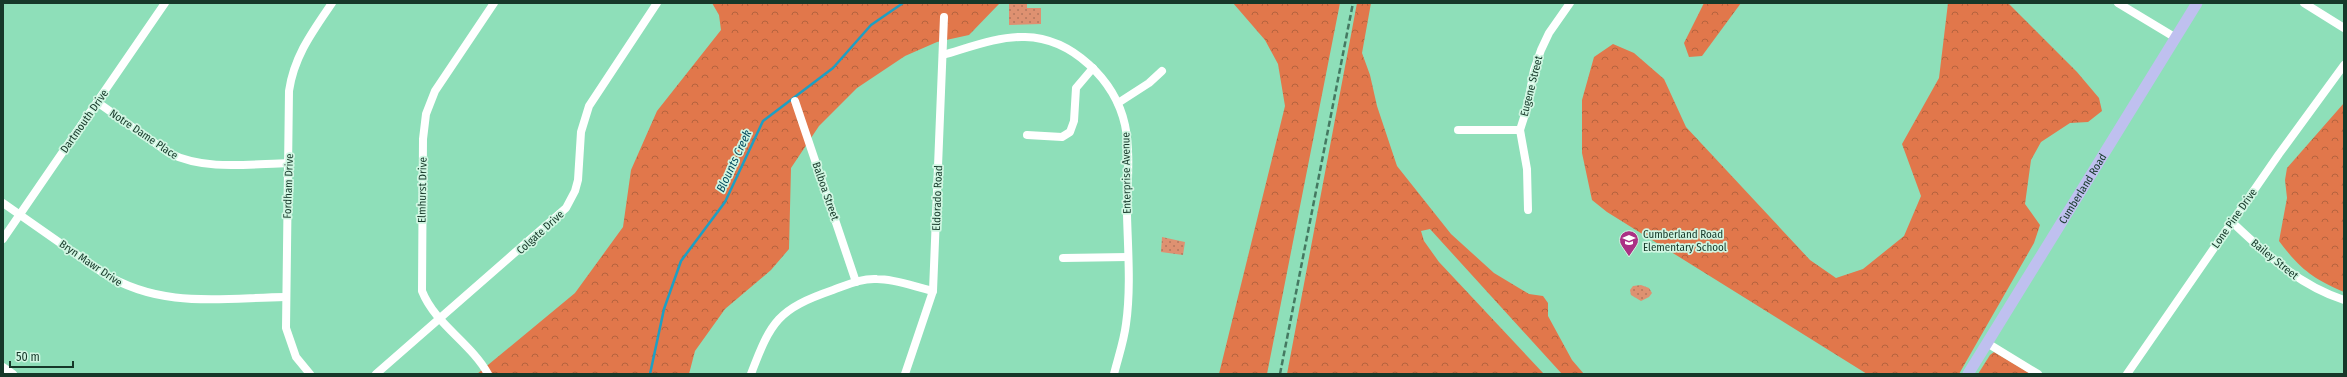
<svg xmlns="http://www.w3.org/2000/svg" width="2347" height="377" font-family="'Fira Sans Condensed',sans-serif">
  <defs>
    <pattern id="forest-crowns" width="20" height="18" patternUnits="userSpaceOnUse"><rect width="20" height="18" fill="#e1774b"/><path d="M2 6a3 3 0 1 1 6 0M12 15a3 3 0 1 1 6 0" fill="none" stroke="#b5633e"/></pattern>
    <pattern id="park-dots" width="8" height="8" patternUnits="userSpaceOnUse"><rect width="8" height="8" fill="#de9171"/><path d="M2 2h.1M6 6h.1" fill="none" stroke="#b3775d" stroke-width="1.8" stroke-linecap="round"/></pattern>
  </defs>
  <rect width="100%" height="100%" fill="#8edfb9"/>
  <!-- forest -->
  <g fill="url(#forest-crowns)">
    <polygon points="712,3 1000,3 969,35 937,42 905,56 857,88 819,126 791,168 789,249 771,270 725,309 695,351 689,374 477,374 575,293 623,227 631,170 657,111 721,30 719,15"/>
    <polygon points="1233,3 1340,3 1267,374 1219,374 1285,106 1278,64 1265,40"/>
    <polygon points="1357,3 1371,3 1362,53 1370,75 1377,106 1397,166 1451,234 1494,273 1529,294 1543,296 1548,303 1548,316 1572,360 1584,374 1562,374 1430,229 1421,231 1424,241 1439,262 1544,374 1287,374"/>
    <polygon points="1704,3 1741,3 1702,56 1689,57 1684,43"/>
    <polygon points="1948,3 2008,3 2077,72 2099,98 2102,111 2088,122 2070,123 2041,142 2031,160 2025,204 2040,225 2034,243 1959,374 1867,374 1607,212 1592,200 1582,153 1582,100 1594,57 1613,44 1634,53 1664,79 1686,127 1810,260 1836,278 1863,269 1904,236 1921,196 1902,144 1939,78"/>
    <path d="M 2344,103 L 2344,292 C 2313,279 2299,268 2279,241 L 2287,198 L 2285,180 L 2287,168 Z"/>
    <polygon points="1994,352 2031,374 1978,374 1990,355"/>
  </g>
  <!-- park -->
  <g fill="url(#park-dots)">
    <polygon points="1009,4 1027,4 1027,8 1041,8 1041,24 1009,25"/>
    <polygon points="1162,237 1185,242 1183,255 1161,252"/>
    <polygon points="1641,285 1649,288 1652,293 1649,297 1641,301 1631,295 1630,290 1633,286"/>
  </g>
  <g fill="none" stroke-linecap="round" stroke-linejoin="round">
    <!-- stream -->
    <polyline stroke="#1e9fc3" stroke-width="2.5" points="650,374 664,309 681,261 725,202 763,121 833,68 871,25 903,3"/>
    <!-- minor -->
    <g stroke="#fff" stroke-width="8">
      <polyline points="2118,3 2176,38"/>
      <polyline points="2304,3 2344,28"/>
      <path d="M 943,55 C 968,48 998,36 1025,37 C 1072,38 1115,80 1125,125 C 1131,154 1127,186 1127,215 C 1128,251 1131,289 1126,324 C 1124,341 1118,358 1114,374"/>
      <polyline points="795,101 856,282"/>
      <path d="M 97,102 L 169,153 C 205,171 249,164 289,163"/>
      <polyline points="1118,103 1149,83 1162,71"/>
      <polyline points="1458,130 1520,130"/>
      <polyline points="1027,135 1062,137 1070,132 1074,121 1076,88 1093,68"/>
      <path d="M 3,203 L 103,273 C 162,309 219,298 285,297"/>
      <polyline points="1528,210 1527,169 1520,130 1527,108 1534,70 1541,50 1549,33 1570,3"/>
      <path d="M 2232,222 C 2266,254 2298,285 2344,300"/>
      <polyline points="3,239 165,3"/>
      <polyline points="1063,258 1128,257"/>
      <polyline points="1987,343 2038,374"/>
      <polyline points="3,367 13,374"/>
      <path d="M 310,374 L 296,357 L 286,328 L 289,91 C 294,56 313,31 332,3"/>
      <polyline points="376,374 566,208 575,191 578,180 581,132 589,106 657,3"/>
      <path d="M 488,374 C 471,343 435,324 422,291 L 423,139 L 426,114 L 435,91 L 494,3"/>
      <path d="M 751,374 C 771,321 778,309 833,290 C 847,285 862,278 877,279 C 896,279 915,287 933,291"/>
      <polyline points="905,374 933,291 944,17"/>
      <polyline points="2127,374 2279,154 2344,65"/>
    </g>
    <!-- major -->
    <path stroke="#bfc0ef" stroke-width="11" id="s1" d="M 1968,374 L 2197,3"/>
    <!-- rail -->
    <polyline stroke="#457961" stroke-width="2.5" stroke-dasharray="6 3" stroke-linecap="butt" points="1280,374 1353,3"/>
  </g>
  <!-- icons -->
  <defs>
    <symbol id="school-pin" viewBox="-11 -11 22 30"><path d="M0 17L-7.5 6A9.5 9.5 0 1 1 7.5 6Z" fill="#ab3185" stroke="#d0f6e2"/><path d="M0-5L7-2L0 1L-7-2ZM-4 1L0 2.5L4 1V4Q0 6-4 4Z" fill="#fff"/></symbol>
  </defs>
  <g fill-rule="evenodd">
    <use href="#school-pin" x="1618" y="229" width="22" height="30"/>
  </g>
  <g text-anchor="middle" stroke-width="3.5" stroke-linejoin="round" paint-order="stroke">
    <!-- street labels -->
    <g font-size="11" fill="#163829" stroke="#d0f6e2">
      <text transform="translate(1531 86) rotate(-76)" y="4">Eugene Street</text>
      <text transform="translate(84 121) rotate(-55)" y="4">Dartmouth Drive</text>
      <text transform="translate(144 134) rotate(34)" y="4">Notre Dame Place</text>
      <text transform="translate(1126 173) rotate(-91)" y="4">Enterprise Avenue</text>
      <text transform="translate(288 186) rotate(-88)" y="4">Fordham Drive</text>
      <text dy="4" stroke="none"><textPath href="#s1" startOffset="218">Cumberland Road</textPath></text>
      <text transform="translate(422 190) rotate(-89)" y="4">Elmhurst Drive</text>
      <text transform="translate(826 191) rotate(71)" y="4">Balboa Street</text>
      <text transform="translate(937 198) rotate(-88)" y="4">Eldorado Road</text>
      <text transform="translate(2234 218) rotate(-55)" y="4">Lone Pine Drive</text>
      <text transform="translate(540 232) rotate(-42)" y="4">Colgate Drive</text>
      <text transform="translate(2275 259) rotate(39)" y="4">Bailey Street</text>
      <text transform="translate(91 263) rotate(34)" y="4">Bryn Mawr Drive</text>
    </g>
    <!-- poi labels -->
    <g font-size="11" fill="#163829" stroke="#d0f6e2" text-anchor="start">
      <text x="1643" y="238">Cumberland Road<tspan x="1643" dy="13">Elementary School</tspan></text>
    </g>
    <!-- water labels -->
    <g font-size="12" font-style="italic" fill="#074d60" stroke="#d0f6e2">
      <text transform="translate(734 161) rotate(-65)" y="4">Blounts Creek</text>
    </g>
  </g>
  <!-- border -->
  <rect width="2347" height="377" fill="none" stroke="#163829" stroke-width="8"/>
  <!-- scale -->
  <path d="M10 361v6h63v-6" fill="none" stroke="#163829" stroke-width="2"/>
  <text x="16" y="361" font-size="12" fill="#163829" stroke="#d0f6e2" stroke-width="3" paint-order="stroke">50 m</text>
</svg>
